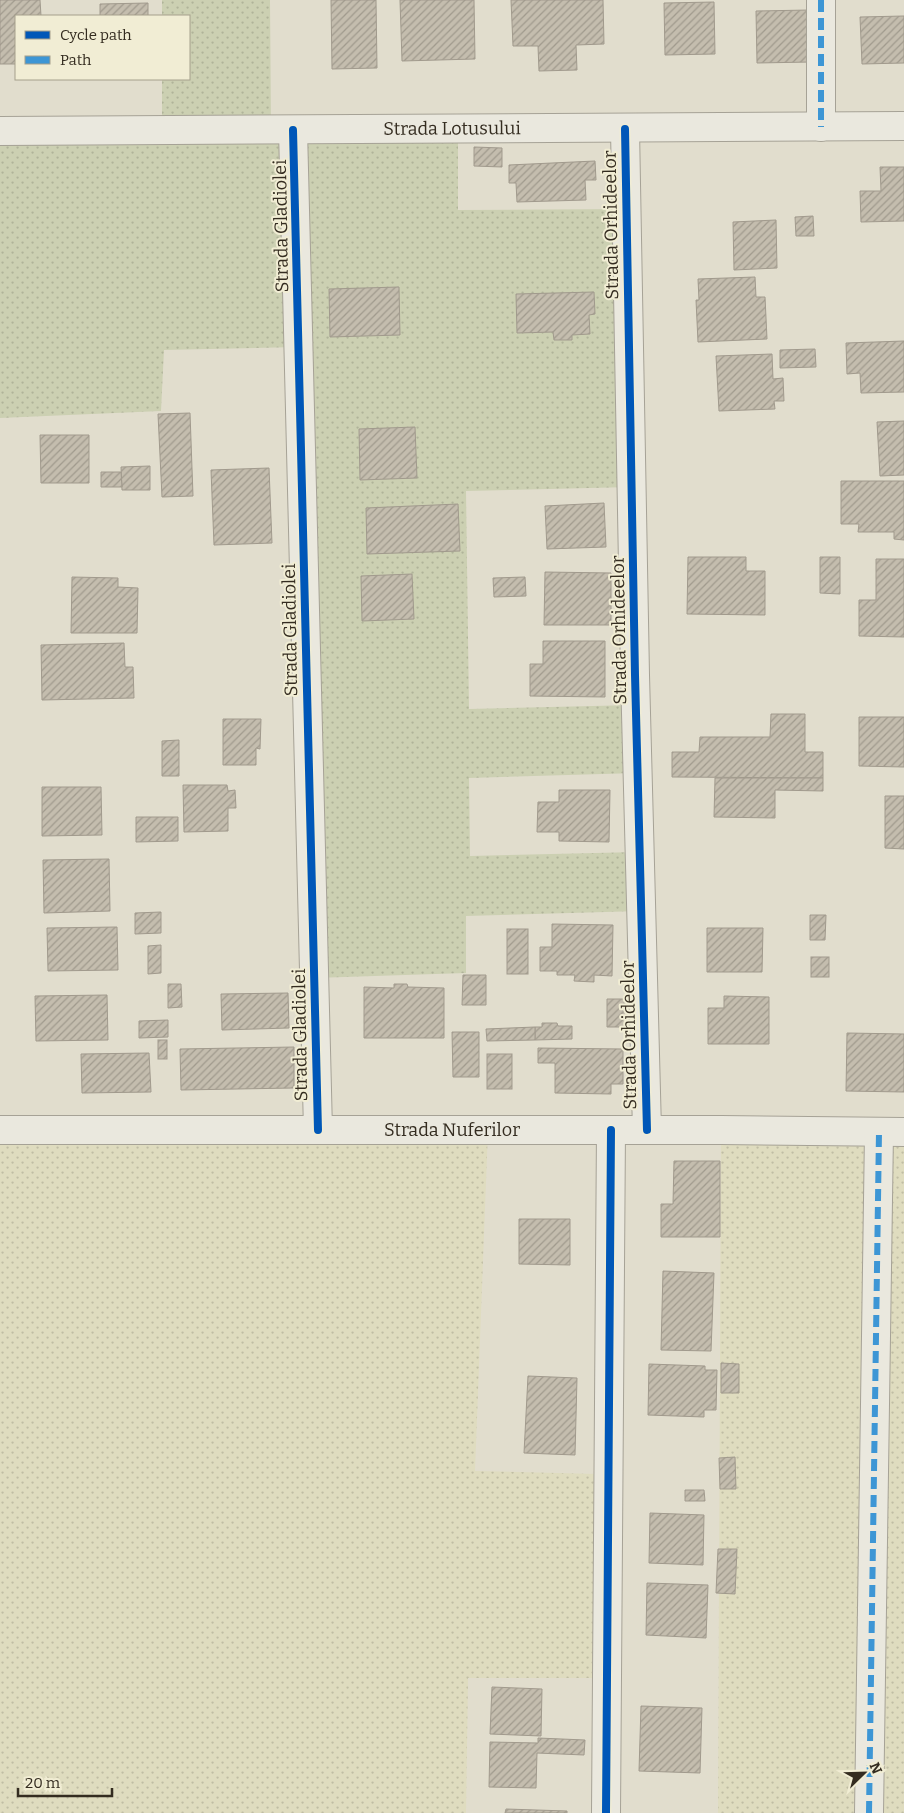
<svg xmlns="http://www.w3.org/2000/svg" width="904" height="1813" font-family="Bitter,serif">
  <defs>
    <pattern id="farmland-dots" width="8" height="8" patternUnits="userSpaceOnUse" patternTransform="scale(1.25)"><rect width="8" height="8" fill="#dfdcbf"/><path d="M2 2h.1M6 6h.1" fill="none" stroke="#c0bda4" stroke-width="1.8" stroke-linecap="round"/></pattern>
    <pattern id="grass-dots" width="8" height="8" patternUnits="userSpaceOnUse" patternTransform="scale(1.25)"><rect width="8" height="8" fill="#ccd0b2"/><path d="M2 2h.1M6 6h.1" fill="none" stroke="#b0b399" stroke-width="1.8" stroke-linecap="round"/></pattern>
    <pattern id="building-hatch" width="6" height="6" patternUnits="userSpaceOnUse" patternTransform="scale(1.25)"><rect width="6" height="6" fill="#c4bdae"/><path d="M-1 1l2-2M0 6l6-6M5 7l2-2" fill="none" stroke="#a09a8d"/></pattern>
  </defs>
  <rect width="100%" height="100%" fill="#e1ddcd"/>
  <!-- farmland -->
  <g fill="url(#farmland-dots)">
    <polygon points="0,1130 488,1130 475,1471 596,1474 594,1678 468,1678 466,1813 0,1813"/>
    <polygon points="721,1130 904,1132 904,1813 718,1813"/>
  </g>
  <!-- grass -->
  <polygon fill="url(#grass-dots)" points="162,0 270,0 271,130 458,129 458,210 626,209 631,487 466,491 469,709 635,705 637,773 469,778 470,856 639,852 641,911 466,916 466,973 314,978 298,347 164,350 161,411 0,418 0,131 162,130 162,79 189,79 189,16 162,16"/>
  <!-- building -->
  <g fill="url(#building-hatch)" stroke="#a19a8d">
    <polygon points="0,0 40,0 41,16 16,16 16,64 0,64"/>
    <polygon points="331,0 376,0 377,68 332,69"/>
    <polygon points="400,0 474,0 475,59 402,61"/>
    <polygon points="511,0 603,0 604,44 576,45 577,70 539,71 538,46 513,46"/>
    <polygon points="714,2 715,54 665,55 664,3"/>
    <polygon points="148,3 148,16 100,16 100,4"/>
    <polygon points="810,10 811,62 757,63 756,11"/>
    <polygon points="904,16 904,63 862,64 860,17"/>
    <polygon points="474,147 502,148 502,167 474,166"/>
    <polygon points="595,161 596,180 585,180 586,200 517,202 516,183 509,183 509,165"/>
    <polygon points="880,167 904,167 904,221 861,222 860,191 881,191"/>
    <polygon points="813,216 814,236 796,236 795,217"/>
    <polygon points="776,220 777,268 734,270 733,222"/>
    <polygon points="755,277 756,297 765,297 767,339 698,342 696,300 699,300 698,279"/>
    <polygon points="399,287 400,335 330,337 329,289"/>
    <polygon points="594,292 595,314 589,315 590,334 572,335 572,340 554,340 553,332 517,333 516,294"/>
    <polygon points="904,341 904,392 861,393 860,373 847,374 846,343"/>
    <polygon points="815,349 816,367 780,368 780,350"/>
    <polygon points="772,354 773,379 783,378 784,401 774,401 775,409 719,411 716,356"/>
    <polygon points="190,413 193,496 162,497 158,414"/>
    <polygon points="904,421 904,475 880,476 877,422"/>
    <polygon points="415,427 417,478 360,480 359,429"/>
    <polygon points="40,435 89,435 89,483 41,483"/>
    <polygon points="150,466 150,490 122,490 121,467"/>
    <polygon points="269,468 272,543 214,545 211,470"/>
    <polygon points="101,472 121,472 122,487 101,487"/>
    <polygon points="841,481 904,481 904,540 894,539 894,532 858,532 859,524 841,524"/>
    <polygon points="604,503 606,547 547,549 545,506"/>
    <polygon points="458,504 460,551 367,554 366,508"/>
    <polygon points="688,557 746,557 746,571 765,571 765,615 687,614"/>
    <polygon points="820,557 840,557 840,594 820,593"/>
    <polygon points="876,559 904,559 904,637 859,636 859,600 876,600"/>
    <polygon points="545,572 611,573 611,625 544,625"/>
    <polygon points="412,574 414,619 362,621 361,576"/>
    <polygon points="72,577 118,578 118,587 138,588 137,633 71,633"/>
    <polygon points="525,577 526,596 494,597 493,578"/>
    <polygon points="543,641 605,641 605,697 530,696 530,664 543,664"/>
    <polygon points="124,643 125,667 133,667 134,698 42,700 41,645"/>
    <polygon points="771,714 805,714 805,752 823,752 823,778 672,777 672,752 699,752 700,737 770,737"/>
    <polygon points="859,717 904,717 904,767 859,766"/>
    <polygon points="223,719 261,719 260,749 256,748 256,765 223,765"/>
    <polygon points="179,740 179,776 162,776 162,741"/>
    <polygon points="715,778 823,778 823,791 775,790 775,818 714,817"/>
    <polygon points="183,785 227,785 228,791 235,790 236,808 228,808 228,831 184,832"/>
    <polygon points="42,787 101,787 102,835 42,836"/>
    <polygon points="559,790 610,790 609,842 559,841 559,832 537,832 538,802 559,802"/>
    <polygon points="885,796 904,796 904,849 885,848"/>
    <polygon points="136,817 178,817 178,841 136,842"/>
    <polygon points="109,859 110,911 44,913 43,860"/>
    <polygon points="161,912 161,933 135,934 135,913"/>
    <polygon points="810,915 826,915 825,940 810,940"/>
    <polygon points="552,924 613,925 612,976 594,975 594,982 574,981 575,975 557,975 557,971 540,971 540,947 552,947"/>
    <polygon points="117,927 118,970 48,971 47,928"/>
    <polygon points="707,928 763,928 762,972 707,972"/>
    <rect x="507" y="929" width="21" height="45"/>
    <polygon points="161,945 161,973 148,974 148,946"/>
    <rect x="811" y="957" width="18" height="20"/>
    <polygon points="463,975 486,975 486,1005 462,1005"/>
    <polygon points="168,984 181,984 182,1007 168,1008"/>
    <polygon points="394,984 407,984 408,987 444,988 444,1038 364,1038 364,987 394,988"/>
    <polygon points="288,993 289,1028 222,1030 221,994"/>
    <polygon points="107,995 108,1040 36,1041 35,996"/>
    <polygon points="724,996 769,997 769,1044 708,1044 708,1008 724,1008"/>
    <polygon points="607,999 636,999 635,1027 607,1027"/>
    <polygon points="168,1020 168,1037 139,1038 139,1021"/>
    <polygon points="542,1023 557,1023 558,1026 572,1026 572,1039 535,1040 535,1027 542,1027"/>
    <polygon points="535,1027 535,1040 487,1041 486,1029"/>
    <polygon points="452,1032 479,1032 479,1077 453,1077"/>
    <polygon points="847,1033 904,1034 904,1092 846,1091"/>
    <rect x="158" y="1040" width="9" height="19"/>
    <polygon points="294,1047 294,1088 181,1090 180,1049"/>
    <polygon points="538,1048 623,1049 623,1084 611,1084 611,1094 555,1093 555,1063 538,1063"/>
    <polygon points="149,1053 151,1092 82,1093 81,1054"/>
    <rect x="487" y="1054" width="25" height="35"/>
    <polygon points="674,1161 720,1161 720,1237 661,1237 661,1204 673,1204"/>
    <polygon points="519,1219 570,1219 570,1265 519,1264"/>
    <polygon points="663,1271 714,1273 711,1351 661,1350"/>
    <polygon points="721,1363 739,1364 739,1393 721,1393"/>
    <polygon points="649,1364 705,1366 705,1370 717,1370 716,1410 704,1410 704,1417 648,1415"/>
    <polygon points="528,1376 577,1378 575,1455 524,1453"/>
    <polygon points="735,1457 736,1489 720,1489 719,1458"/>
    <polygon points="685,1490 704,1490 705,1501 685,1501"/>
    <polygon points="650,1513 704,1515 703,1565 649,1563"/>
    <polygon points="718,1549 737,1549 735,1594 716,1593"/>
    <polygon points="647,1583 708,1585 706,1638 646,1635"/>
    <polygon points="492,1687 542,1689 541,1736 490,1734"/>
    <polygon points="641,1706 702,1708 700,1773 639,1771"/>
    <polygon points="538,1738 585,1740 584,1755 537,1753 536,1788 489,1787 490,1742 538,1743"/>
    <polygon points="506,1809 567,1811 567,1813 505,1813"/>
  </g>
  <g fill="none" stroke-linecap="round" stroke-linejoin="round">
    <defs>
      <g id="street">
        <polyline points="821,0 821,127"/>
        <polyline points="625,129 635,675 647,1130"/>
        <polyline points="293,130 318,1130"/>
        <path id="s1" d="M 0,131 L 904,126"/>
        <path id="s2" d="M 0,1130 L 721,1130 L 904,1132"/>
        <polyline points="606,1813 611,1130"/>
        <polyline points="869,1813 879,1132"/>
      </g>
    </defs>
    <!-- street casing -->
    <use href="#street" stroke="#a6a296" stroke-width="30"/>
    <!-- street -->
    <use href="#street" stroke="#eae8de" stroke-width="28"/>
    <!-- quiet -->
    <g stroke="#3d96d5" stroke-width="6" stroke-dasharray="12 6" stroke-linecap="butt">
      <polyline points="821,0 821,127"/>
      <polyline points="869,1813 879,1132"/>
    </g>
    <defs>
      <g id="cycleway">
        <polyline points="625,129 635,675 647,1130"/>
        <polyline points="293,130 318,1130"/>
        <polyline points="606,1813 611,1130"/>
      </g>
    </defs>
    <!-- cycleway casing -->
    <use href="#cycleway" stroke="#f1edd4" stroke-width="11"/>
    <!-- cycleway -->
    <use href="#cycleway" stroke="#0057b8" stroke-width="8"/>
  </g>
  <g text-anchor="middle" stroke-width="4" stroke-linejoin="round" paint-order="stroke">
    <!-- street labels -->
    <g font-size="18" fill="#342c20" stroke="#f1edd4">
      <text dy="6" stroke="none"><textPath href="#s1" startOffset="452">Strada Lotusului</textPath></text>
      <text transform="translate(611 225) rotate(-91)" y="6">Strada Orhideelor</text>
      <text transform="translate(281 226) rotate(-91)" y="6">Strada Gladiolei</text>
      <text transform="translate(290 630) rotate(-91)" y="6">Strada Gladiolei</text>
      <text transform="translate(619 630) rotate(-91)" y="6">Strada Orhideelor</text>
      <text transform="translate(300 1035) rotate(-91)" y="6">Strada Gladiolei</text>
      <text transform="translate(629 1035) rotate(-91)" y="6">Strada Orhideelor</text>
      <text dy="6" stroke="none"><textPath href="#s2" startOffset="452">Strada Nuferilor</textPath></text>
    </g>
  </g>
  <!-- legend -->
  <rect x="15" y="15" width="175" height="65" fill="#f1edd4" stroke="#a5a08c"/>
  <rect x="25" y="31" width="25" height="8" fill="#0057b8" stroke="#a5a08c"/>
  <text x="60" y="40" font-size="15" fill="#342c20">Cycle path</text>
  <rect x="25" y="56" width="25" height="8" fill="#3d96d5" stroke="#a5a08c"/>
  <text x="60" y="65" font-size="15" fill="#342c20">Path</text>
  <!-- north arrow -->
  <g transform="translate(864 1773) rotate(67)" stroke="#f1edd4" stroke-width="4" paint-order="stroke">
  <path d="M0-4L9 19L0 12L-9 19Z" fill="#342c20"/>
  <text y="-8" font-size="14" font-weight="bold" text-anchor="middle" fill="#342c20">N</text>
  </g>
  <!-- scale -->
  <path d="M18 1788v8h94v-8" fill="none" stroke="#342c20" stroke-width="2.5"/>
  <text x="25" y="1788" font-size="15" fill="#342c20" stroke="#f1edd4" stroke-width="4" paint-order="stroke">20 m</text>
</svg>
